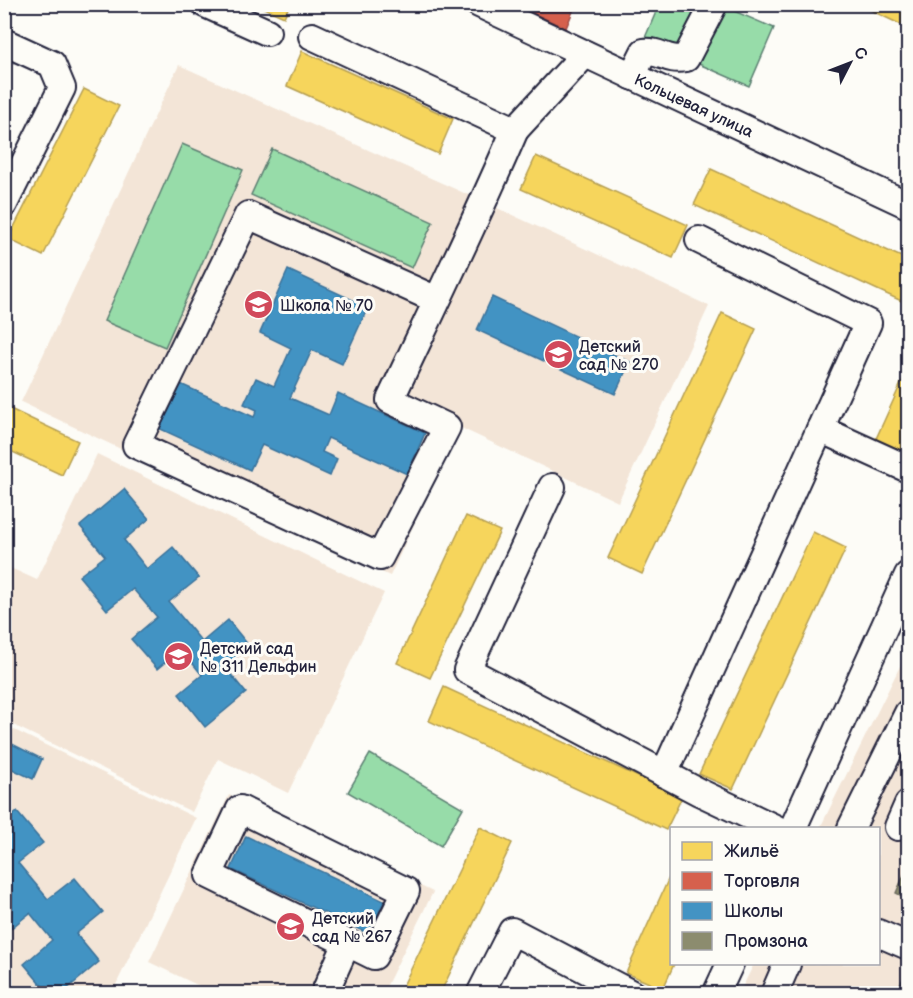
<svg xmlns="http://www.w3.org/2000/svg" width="913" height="998" font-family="'Balsamiq Sans',sans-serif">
  <rect width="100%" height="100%" fill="#fdfcf7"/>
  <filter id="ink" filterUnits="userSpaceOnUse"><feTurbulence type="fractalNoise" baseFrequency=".0167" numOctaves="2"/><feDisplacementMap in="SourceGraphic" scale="12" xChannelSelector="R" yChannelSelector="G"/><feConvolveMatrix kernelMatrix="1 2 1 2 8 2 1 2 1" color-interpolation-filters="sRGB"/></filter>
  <g filter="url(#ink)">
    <!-- built -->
    <g fill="#f3e5d7">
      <polygon points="179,65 484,202 709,306 618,502 459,427 390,576 21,402"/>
      <polygon points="97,454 384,593 288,793 218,759 192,812 5,721 4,565 37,580"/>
      <polygon points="908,650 908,993 739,994 754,964 878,964 878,828 820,828"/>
      <polygon points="4,725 196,818 112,993 5,993"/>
      <polygon points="229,795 433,892 383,993 214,993 149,962"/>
    </g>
    <!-- green -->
    <g fill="#97dca9" stroke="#5c7f72" stroke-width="1.5">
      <polygon points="659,5 720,5 774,28 749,86 644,40"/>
      <polygon points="182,144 243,170 165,347 104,321"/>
      <polygon points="272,149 433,222 412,268 251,195"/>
      <polygon points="370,754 463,808 441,846 348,792"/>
    </g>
    <!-- homes -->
    <g fill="#f6d55c" stroke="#b69f52" stroke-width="1.5">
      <polygon points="255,4 290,4 284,17"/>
      <polygon points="865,4 908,4 908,28 864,7"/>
      <polygon points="302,51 453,119 438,154 287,86"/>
      <polygon points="84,89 119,106 43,256 8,239"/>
      <polygon points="536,156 688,225 673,258 521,189"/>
      <polygon points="711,169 908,260 908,304 694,205"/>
      <polygon points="722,313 756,329 642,574 608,558"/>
      <polygon points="908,368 908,456 875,441"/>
      <polygon points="4,406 78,441 62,475 4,448"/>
      <polygon points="466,516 500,531 430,678 397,663"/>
      <polygon points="813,532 846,548 733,789 699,774"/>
      <polygon points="444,687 682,797 666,830 429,721"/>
      <polygon points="480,827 512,843 440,994 399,994"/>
      <polygon points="672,871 672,964 674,964 663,989 626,973"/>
    </g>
    <!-- shops -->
    <polygon fill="#d6604d" stroke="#a04d48" stroke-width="1.5" points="525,4 576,4 566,28 523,9"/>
    <!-- schools -->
    <g fill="#4393c3" stroke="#39719a" stroke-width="1.5">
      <polygon points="288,270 368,307 342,364 312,350 290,398 329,415 338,393 425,433 407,474 328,438 322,452 337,459 330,476 262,445 250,470 156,427 176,382 254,417 257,410 244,404 256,378 274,386 291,348 260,333"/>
      <polygon points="492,297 630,362 615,394 477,330"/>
      <polygon points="124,489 149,519 124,540 147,569 173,547 199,578 169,602 202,642 228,620 249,646 224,666 246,693 205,727 179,694 202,675 181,649 157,669 131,639 157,617 133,589 107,610 79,576 105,556 80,526"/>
      <polygon points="8,742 42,759 33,779 4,765 4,748"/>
      <polygon points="17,812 43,843 18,863 48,899 75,878 103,912 76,934 99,962 61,994 49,994 24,964 52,940 30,913 4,934 4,823"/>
      <polygon points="246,836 384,901 369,934 231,869"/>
    </g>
    <!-- industry -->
    <g fill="#8c8c6e" stroke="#6c6c5f" stroke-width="1.5">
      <polygon points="908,866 908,899 896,893"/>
      <polygon points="905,975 908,977 908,994 895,994"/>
    </g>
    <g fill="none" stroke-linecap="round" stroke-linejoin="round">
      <defs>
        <g id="minor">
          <polyline points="205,4 267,32"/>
          <polyline points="479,4 908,205"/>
          <polyline points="312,36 515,130 585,54"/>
          <polyline points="4,42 52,64 62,88 4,204"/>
          <path d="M 632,76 L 644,52 C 660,50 667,62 686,58 L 714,4"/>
          <path d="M 437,300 L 248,215 L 136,445 L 380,557 L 447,427 L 390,400 C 432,311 476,221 515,130"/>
          <polyline points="820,429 908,469"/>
          <polyline points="552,487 467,670 699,792 775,828"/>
          <polyline points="664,774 868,323 699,240"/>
          <polygon points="240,809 406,891 374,956 209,875"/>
          <polyline points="898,827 908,804"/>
          <polyline points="793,828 908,575"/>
          <polyline points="851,828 908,713"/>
          <polyline points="878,933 908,946"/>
          <polyline points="324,994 347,943"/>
          <polyline points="480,994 512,931 632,994"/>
          <polyline points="716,994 730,964"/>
          <polyline points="774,994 787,964"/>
        </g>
      </defs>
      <!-- minor casing -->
      <use href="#minor" stroke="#22223b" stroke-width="30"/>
      <!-- minor -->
      <use href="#minor" stroke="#fdfcf7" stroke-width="26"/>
    </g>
  </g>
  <!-- icons -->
  <defs>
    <symbol id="school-disc" viewBox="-11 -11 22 22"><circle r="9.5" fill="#d1495b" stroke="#fdfcf7"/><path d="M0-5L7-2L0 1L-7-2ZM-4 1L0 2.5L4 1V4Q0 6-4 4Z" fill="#fff"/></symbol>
  </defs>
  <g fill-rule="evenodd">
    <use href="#school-disc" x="242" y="288" width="33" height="33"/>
    <use href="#school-disc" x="542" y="338" width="33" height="33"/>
    <use href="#school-disc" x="162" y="640" width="33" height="33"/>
    <use href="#school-disc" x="274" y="910" width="33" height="33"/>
  </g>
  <g text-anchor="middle" stroke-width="6" stroke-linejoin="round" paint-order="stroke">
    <!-- street labels -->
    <g font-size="16" fill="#22223b" stroke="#fdfcf7">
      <text transform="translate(694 105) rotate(25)" y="6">Кольцевая улица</text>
    </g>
    <!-- poi labels -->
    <g font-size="16" fill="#22223b" stroke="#fdfcf7" text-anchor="start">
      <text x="280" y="311">Школа № 70</text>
      <text x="579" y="352">Детский<tspan x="579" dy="18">сад № 270</tspan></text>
      <text x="200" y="654">Детский сад<tspan x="200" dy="18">№ 311 Дельфин</tspan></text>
      <text x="312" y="924">Детский<tspan x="312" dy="18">сад № 267</tspan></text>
    </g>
  </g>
  <!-- margin -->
  <rect width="913" height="998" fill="none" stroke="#fdfcf7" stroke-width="24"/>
  <rect x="12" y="12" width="889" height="974" fill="none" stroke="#22223b" stroke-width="2" filter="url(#ink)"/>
  <!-- legend -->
  <rect x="670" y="827" width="210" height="138" fill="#fdfcf7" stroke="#a5a5ac" stroke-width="1.5"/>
  <rect x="682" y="842" width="30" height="18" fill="#f6d55c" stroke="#a5a5ac" stroke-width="1.5"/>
  <text x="724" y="857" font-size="18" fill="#22223b">Жильё</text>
  <rect x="682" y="872" width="30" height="18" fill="#d6604d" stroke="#a5a5ac" stroke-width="1.5"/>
  <text x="724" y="887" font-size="18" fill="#22223b">Торговля</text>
  <rect x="682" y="902" width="30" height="18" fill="#4393c3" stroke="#a5a5ac" stroke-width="1.5"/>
  <text x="724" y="917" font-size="18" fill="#22223b">Школы</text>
  <rect x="682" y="932" width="30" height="18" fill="#8c8c6e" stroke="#a5a5ac" stroke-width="1.5"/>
  <text x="724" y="947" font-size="18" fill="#22223b">Промзона</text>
  <!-- north arrow -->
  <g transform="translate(850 63) rotate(48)" stroke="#fdfcf7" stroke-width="4.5" paint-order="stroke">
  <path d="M0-4.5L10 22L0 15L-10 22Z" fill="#22223b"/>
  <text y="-9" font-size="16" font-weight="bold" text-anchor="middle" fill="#22223b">С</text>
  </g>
</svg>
